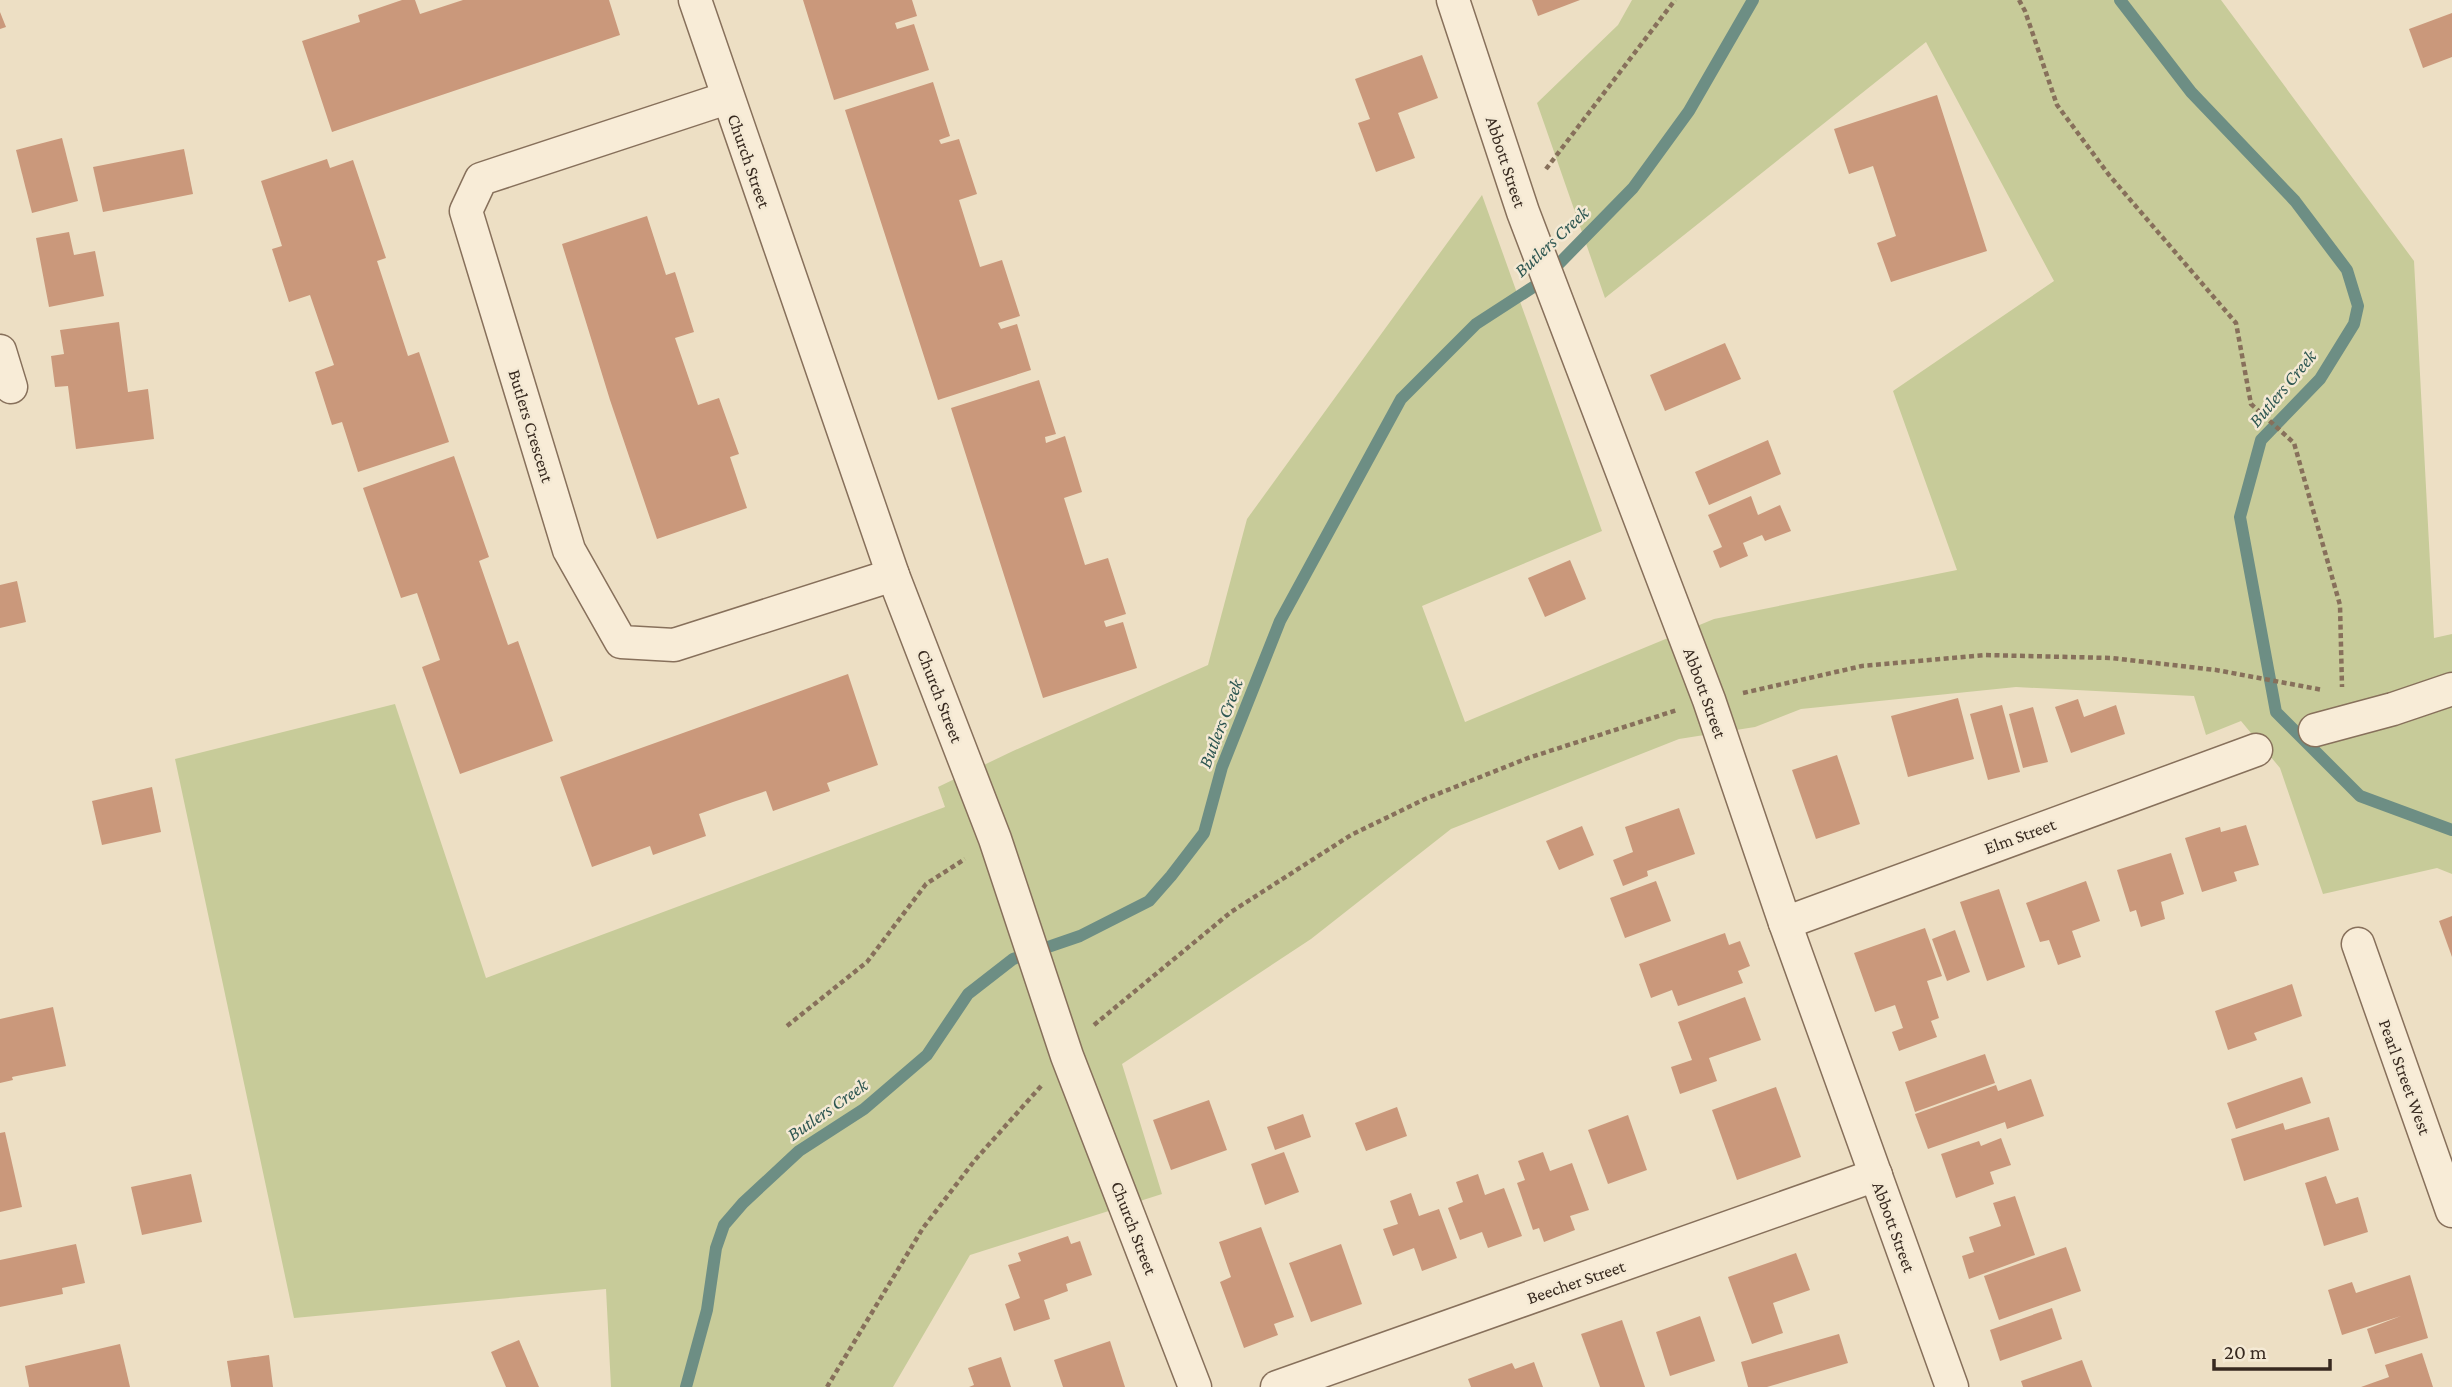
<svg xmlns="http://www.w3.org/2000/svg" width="2452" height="1387" font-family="'Crimson Pro',serif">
  <rect width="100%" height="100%" fill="#eddfc4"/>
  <!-- green -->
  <polygon fill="#c7cb99" points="1632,0 2221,0 2414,261 2434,638 2452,634 2452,874 2437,868 2323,894 2280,768 2241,721 2206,735 2194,696 2016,687 1801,709 1755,727 1679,739 1451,829 1311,939 1122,1064 1162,1194 970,1255 893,1387 611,1387 606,1289 294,1318 175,759 395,704 486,978 945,807 938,787 1013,751 1208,665 1247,519 1482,195 1602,531 1422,606 1465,722 1714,619 1957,570 1893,391 2054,281 1926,42 1605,298 1537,103 1618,25"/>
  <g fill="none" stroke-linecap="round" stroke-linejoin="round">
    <!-- stream -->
    <g stroke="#6d8e84" stroke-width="12">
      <polyline points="2120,0 2191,92 2295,201 2347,270 2358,306 2354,324 2320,379 2261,440 2240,517 2276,712 2360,796 2452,830"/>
      <polyline points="686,1387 707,1310 716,1248 724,1225 743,1203 799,1151 864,1109 927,1055 968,994 1013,959 1080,936 1149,901 1171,876 1204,833 1222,767 1280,621 1401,399 1476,324 1541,282 1633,188 1689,111 1753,0"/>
    </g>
  </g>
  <!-- building -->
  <g fill="#ca987b">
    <polygon points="402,0 415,0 420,14 463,0 609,0 620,35 332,132 302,41 360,22 358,15"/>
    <polygon points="803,0 912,0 917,16 895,23 897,29 914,24 929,70 834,100"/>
    <polygon points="1532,0 1580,0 1538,16"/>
    <polygon points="0,12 6,27 0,29"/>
    <polygon points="2452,13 2452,57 2423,68 2409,29"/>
    <polygon points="1422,55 1438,98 1398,113 1415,158 1376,172 1358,123 1370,119 1355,79"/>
    <polygon points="933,82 950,136 939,140 941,144 959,139 977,194 959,200 980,267 1002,260 1020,316 998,323 1001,329 1017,324 1031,370 938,400 845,110"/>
    <polygon points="1937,95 1987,251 1891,282 1877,243 1896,236 1873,166 1849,174 1834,129"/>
    <polygon points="62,138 78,201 32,213 16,150"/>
    <polygon points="184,149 193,194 103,212 93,167"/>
    <polygon points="327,159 330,168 353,160 386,258 377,261 408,356 419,352 449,442 358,472 342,422 332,425 315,372 334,365 310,295 289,302 272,249 282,246 261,181"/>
    <polygon points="647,216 666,275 675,272 694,332 675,338 698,405 719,398 739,454 730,457 747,508 657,539 610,400 562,244"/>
    <polygon points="69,232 74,255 95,251 104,296 49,307 36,238"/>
    <polygon points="119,322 128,392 148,389 154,439 76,449 68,386 55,387 51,356 64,354 60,330"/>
    <polygon points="1725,343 1741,379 1665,411 1650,375"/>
    <polygon points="1039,380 1056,434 1045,437 1046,443 1065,436 1082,492 1064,498 1085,565 1108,558 1126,614 1104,621 1106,627 1123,622 1137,668 1043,698 951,408"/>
    <polygon points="1768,440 1781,474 1709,505 1695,472"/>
    <polygon points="454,456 489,557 479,561 508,645 518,641 553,741 460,774 422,667 440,660 417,593 401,598 363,488"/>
    <polygon points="1751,496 1758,515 1780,505 1791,531 1765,541 1762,535 1743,543 1748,556 1720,568 1713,551 1722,547 1708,515"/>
    <polygon points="1570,560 1586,599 1545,617 1528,578"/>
    <polygon points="17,581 26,622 0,628 0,585"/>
    <polygon points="848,674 878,765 827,783 830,791 773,811 766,791 733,802 699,814 706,836 653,855 650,846 592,867 560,777"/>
    <polygon points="1958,698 1974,759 1908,777 1891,716"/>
    <polygon points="2078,699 2084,717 2116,705 2125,734 2071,753 2055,707"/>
    <polygon points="2002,705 2020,772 1988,780 1970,714"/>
    <polygon points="2033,707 2048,762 2023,768 2009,714"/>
    <polygon points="1837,755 1860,824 1816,839 1792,770"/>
    <polygon points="152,787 161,832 102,845 92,801"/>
    <polygon points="1679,808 1695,854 1647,871 1648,876 1623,886 1613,860 1633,852 1625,827"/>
    <polygon points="2246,825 2259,865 2234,872 2237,881 2202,892 2185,838 2220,827 2221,832"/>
    <polygon points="1582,826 1594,855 1559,870 1546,841"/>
    <polygon points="2171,853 2184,894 2161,902 2165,919 2141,927 2136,910 2130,912 2117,870"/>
    <polygon points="1656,881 1671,921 1625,938 1610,898"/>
    <polygon points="2086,881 2100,921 2072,931 2081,957 2058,965 2049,940 2040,942 2026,903"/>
    <polygon points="1999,889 2025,967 1987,981 1960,902"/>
    <polygon points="2452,916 2452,957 2439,921"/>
    <polygon points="1925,928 1942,976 1927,981 1939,1018 1931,1021 1937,1037 1899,1051 1892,1032 1903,1028 1895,1005 1875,1012 1854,953"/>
    <polygon points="1955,930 1970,972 1947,981 1932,939"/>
    <polygon points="1725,933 1729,945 1740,941 1750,966 1738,971 1743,983 1678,1006 1672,990 1651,998 1639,964"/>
    <polygon points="2292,984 2302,1016 2254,1033 2257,1040 2228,1050 2215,1011"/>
    <polygon points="1745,997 1761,1040 1709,1058 1717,1081 1680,1094 1671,1067 1692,1060 1678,1022"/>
    <polygon points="53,1007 66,1066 12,1077 13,1080 0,1083 0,1019"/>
    <polygon points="1985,1054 1995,1083 1915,1112 1905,1082"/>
    <polygon points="2302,1077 2311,1103 2236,1129 2227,1103"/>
    <polygon points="2031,1079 2044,1116 2007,1129 2005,1122 1928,1149 1915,1114 1996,1085 1998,1091"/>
    <polygon points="1776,1087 1801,1157 1737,1180 1712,1110"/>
    <polygon points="1209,1100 1227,1150 1171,1170 1153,1120"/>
    <polygon points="1397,1107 1407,1136 1366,1151 1355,1123"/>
    <polygon points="1303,1114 1311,1137 1275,1150 1267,1127"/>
    <polygon points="1628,1115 1647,1170 1608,1184 1588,1130"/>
    <polygon points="2329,1117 2339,1150 2244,1181 2231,1139 2283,1123 2285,1130"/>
    <polygon points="5,1132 22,1207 0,1212 0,1133"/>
    <polygon points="2001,1138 2011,1165 1990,1172 1994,1184 1956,1198 1941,1154 1979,1141 1981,1146"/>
    <polygon points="1284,1152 1299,1192 1265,1205 1251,1164"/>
    <polygon points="1543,1152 1550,1171 1572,1163 1589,1210 1570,1216 1575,1230 1544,1242 1539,1228 1533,1230 1517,1183 1525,1180 1518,1161"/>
    <polygon points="191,1174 202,1222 142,1235 131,1187"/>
    <polygon points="1478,1174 1485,1195 1504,1188 1522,1236 1488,1248 1482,1232 1460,1240 1448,1208 1463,1202 1456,1182"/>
    <polygon points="2326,1176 2336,1204 2358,1197 2368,1232 2324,1246 2305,1183"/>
    <polygon points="1411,1193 1419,1216 1439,1209 1457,1258 1422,1271 1414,1248 1393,1256 1383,1229 1398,1224 1390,1201"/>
    <polygon points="2015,1196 2035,1255 1969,1279 1962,1256 1974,1252 1969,1237 2001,1226 1993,1203"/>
    <polygon points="1261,1227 1294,1317 1274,1324 1278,1335 1244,1348 1220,1282 1231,1277 1219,1242"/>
    <polygon points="1068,1236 1071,1244 1080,1241 1092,1275 1066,1284 1068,1291 1044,1300 1050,1319 1014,1331 1005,1304 1020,1298 1008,1265 1021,1261 1018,1253"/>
    <polygon points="76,1244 85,1283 62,1288 63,1294 0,1307 0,1260"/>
    <polygon points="1341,1244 1362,1304 1311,1322 1289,1263"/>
    <polygon points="2066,1247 2081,1291 1999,1320 1984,1276"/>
    <polygon points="1796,1253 1810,1290 1773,1303 1783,1333 1752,1344 1728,1277"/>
    <polygon points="2410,1275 2428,1338 2375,1354 2367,1329 2401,1316 2342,1335 2328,1290 2352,1282 2356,1293"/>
    <polygon points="2052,1308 2062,1339 2000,1361 1990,1330"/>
    <polygon points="1700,1316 1715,1361 1670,1376 1656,1332"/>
    <polygon points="1622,1320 1645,1387 1600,1387 1581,1334"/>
    <polygon points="1839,1334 1848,1363 1767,1387 1748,1387 1741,1362"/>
    <polygon points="519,1340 539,1387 506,1387 491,1352"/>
    <polygon points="1110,1341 1125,1387 1063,1387 1054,1360"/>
    <polygon points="120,1344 130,1387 29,1387 25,1366"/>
    <polygon points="2422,1353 2433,1387 2361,1387 2389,1377 2385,1365"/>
    <polygon points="269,1355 273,1387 231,1387 227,1361"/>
    <polygon points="1001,1357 1011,1387 969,1387 974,1385 968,1368"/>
    <polygon points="2082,1360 2092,1387 2023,1387 2021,1381"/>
    <polygon points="1534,1362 1543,1387 1471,1387 1468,1379 1512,1363 1515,1369"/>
  </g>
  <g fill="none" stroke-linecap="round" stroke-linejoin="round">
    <defs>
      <g id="street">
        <polyline points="695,0 893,575 995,839 1067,1056 1195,1387"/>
        <polyline points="1453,0 1523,212 1709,700 1785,923 1952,1387"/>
        <polyline points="727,98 481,179 466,211 569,550 621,642 674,645 893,575"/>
        <polyline points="0,351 11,387"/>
        <polyline points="2315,730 2393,709 2452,689"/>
        <polyline points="1785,923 2256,750"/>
        <polyline points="2358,944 2452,1211"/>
        <polyline points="1277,1387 1876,1175"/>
      </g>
    </defs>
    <!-- street casing -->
    <use href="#street" stroke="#87705b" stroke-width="35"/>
    <!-- path -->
    <g stroke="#87705b" stroke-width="4.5" stroke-dasharray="5 3.5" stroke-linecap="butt">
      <polyline points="2019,0 2025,11 2057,105 2109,175 2236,323 2251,404 2294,443 2340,605 2342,687"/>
      <polyline points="1546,169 1675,0"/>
      <polyline points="1743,693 1862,666 1985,655 2111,658 2216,670 2323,690"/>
      <polyline points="1094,1025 1231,912 1351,835 1425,799 1528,758 1677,710"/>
      <polyline points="787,1026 867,962 926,884 965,859"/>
      <polyline points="827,1387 923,1228 975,1160 1042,1085"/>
    </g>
    <!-- street -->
    <use href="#street" stroke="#f8ecd7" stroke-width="32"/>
  </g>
  <g text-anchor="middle" stroke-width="5" stroke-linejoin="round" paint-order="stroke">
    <!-- street labels -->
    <g font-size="18" fill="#37291f" stroke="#f4e9d4">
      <text transform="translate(749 161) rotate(71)" y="6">Church Street</text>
      <text transform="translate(1506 162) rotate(72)" y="6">Abbott Street</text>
      <text transform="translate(531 426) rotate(73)" y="6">Butlers Crescent</text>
      <text transform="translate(1705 693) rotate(70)" y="6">Abbott Street</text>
      <text transform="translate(940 696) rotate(69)" y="6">Church Street</text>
      <text transform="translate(2020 836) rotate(-20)" y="6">Elm Street</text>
      <text transform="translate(2405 1077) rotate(70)" y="6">Pearl Street West</text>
      <text transform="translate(1894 1227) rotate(70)" y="6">Abbott Street</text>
      <text transform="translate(1134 1228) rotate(69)" y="6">Church Street</text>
      <text transform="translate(1576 1282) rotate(-19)" y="6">Beecher Street</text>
    </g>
    <!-- water labels -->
    <g font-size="19" font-style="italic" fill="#2e5752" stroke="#f4e9d4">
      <text transform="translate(1551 241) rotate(-43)" y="7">Butlers Creek</text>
      <text transform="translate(2282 388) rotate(-50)" y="7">Butlers Creek</text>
      <text transform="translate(1220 723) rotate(-69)" y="7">Butlers Creek</text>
      <text transform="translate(827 1109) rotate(-35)" y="7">Butlers Creek</text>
    </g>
  </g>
  <!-- scale -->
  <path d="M2214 1359v10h116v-10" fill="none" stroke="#37291f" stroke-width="3.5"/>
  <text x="2224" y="1359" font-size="21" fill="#37291f" stroke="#f4e9d4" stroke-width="5" paint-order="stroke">20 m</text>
</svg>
